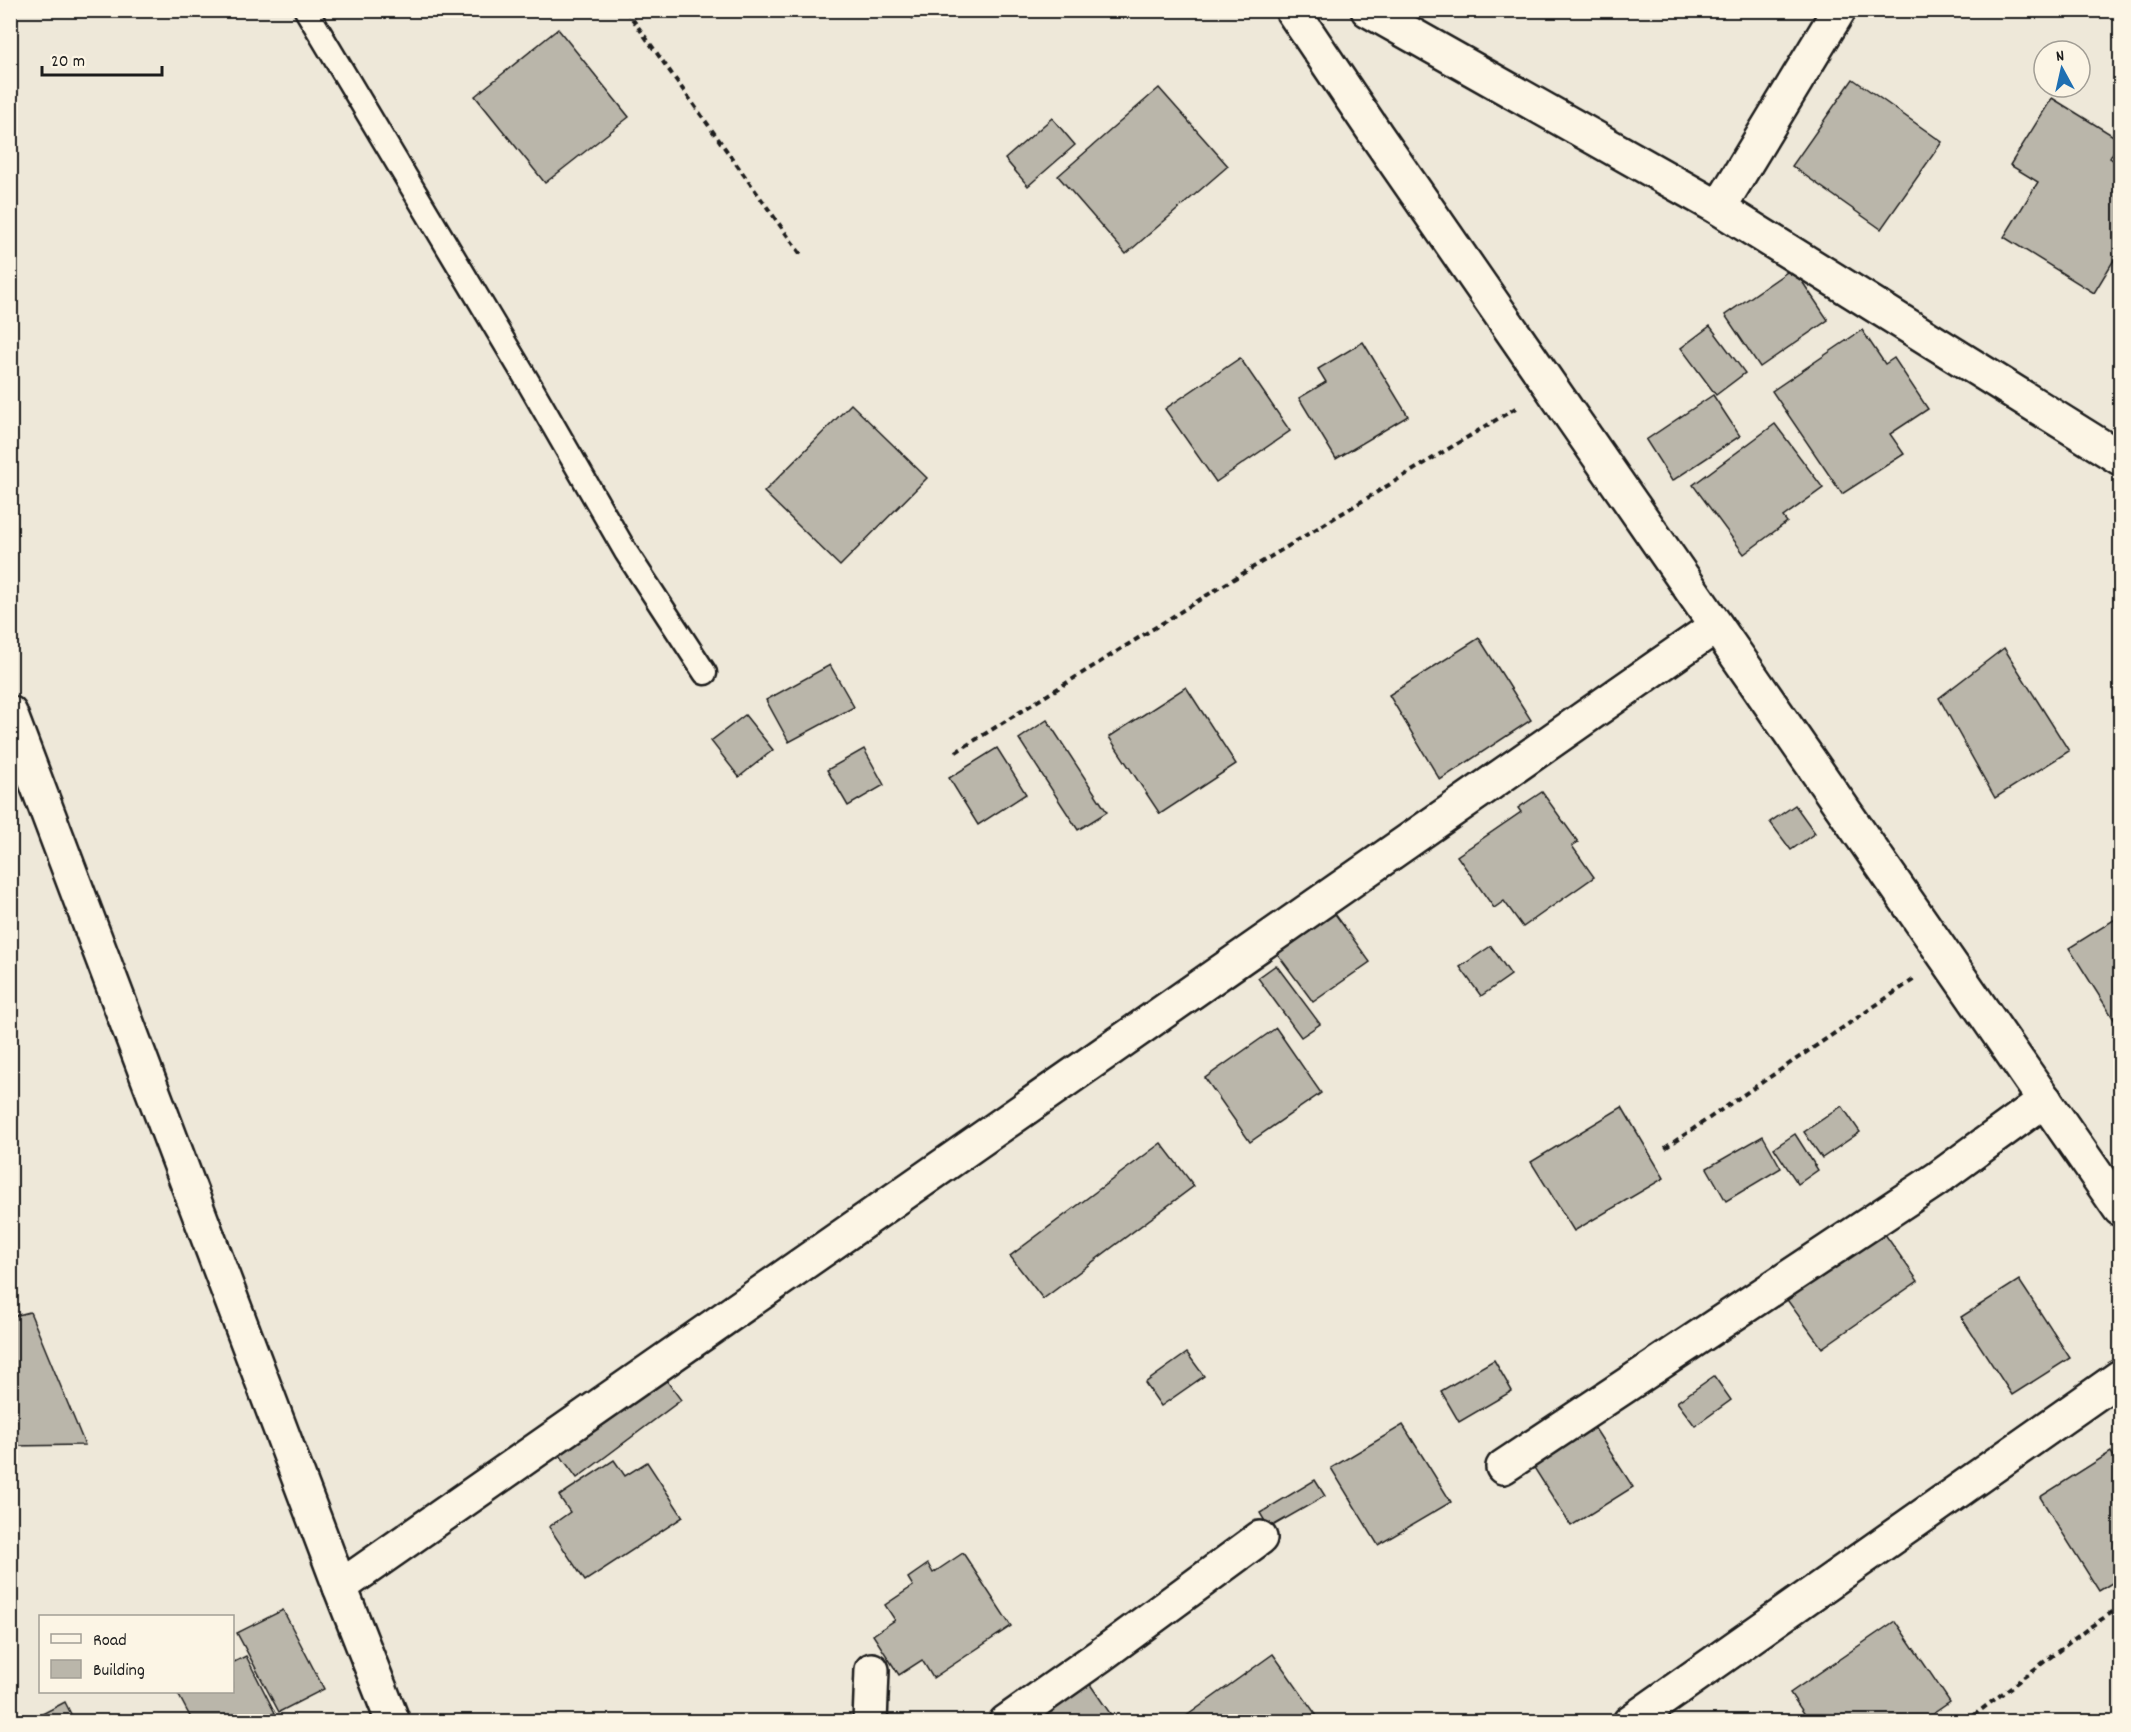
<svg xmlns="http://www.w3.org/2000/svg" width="2131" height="1732" font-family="Dekko,sans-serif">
  <rect width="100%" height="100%" fill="#eee8d9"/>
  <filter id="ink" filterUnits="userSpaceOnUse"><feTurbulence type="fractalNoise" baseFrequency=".0167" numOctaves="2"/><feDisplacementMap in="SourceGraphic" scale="12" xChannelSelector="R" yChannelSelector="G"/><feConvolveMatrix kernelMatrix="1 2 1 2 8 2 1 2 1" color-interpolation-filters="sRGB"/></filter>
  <g filter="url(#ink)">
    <!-- building -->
    <g fill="#bab6aa" stroke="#1c1c1c" stroke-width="1.5">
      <polygon points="903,10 920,10 913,19"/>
      <polygon points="558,29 629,117 545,183 475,96"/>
      <polygon points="1853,79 1942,142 1881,229 1792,166"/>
      <polygon points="1159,88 1228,166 1126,254 1058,176"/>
      <polygon points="2052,98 2120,140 2110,158 2120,165 2120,250 2094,293 2004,237 2038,182 2010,165"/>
      <polygon points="1052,118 1075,145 1028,186 1005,159"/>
      <polygon points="1793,268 1828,320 1760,367 1725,315"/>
      <polygon points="1710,326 1745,373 1716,395 1681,348"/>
      <polygon points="1862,330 1885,364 1894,358 1928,409 1890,434 1904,454 1842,494 1772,391"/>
      <polygon points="1363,342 1408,416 1336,459 1299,398 1326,382 1318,369"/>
      <polygon points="1240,358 1290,431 1216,482 1165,409"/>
      <polygon points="1713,395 1740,436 1672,481 1646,440"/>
      <polygon points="851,404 927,478 840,566 764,492"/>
      <polygon points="1775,424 1823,488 1783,517 1787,522 1744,554 1693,485"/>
      <polygon points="1479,638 1531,720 1440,780 1389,695"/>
      <polygon points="2004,648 2069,751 1995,798 1939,698"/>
      <polygon points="830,665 854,707 789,742 766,700"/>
      <polygon points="1186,687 1236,764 1160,814 1109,737"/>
      <polygon points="745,715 773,750 739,777 711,741"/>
      <polygon points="1047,720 1107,812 1078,830 1019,739"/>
      <polygon points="997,748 1026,794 978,825 949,778"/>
      <polygon points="864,749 884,785 848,806 827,770"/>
      <polygon points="1542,792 1578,842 1572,846 1594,877 1523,927 1504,901 1494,908 1457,856 1521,812 1518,808"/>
      <polygon points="1795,805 1815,833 1791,850 1770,822"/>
      <polygon points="1330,907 1370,962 1313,1002 1273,948"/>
      <polygon points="2120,916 2120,1018 2115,1021 2069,948"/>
      <polygon points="1491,946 1511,975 1481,996 1460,967"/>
      <polygon points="1276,965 1320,1024 1301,1037 1258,978"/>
      <polygon points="1276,1028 1321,1093 1250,1142 1205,1078"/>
      <polygon points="1842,1106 1860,1132 1822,1158 1804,1132"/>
      <polygon points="1622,1107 1664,1178 1574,1231 1531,1162"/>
      <polygon points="1795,1134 1818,1170 1798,1184 1774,1148"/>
      <polygon points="1763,1136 1781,1168 1726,1201 1707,1168"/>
      <polygon points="1161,1143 1194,1186 1043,1299 1010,1256"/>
      <polygon points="1882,1230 1918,1281 1822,1348 1785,1297"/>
      <polygon points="2019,1280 2070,1358 2012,1395 1961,1317"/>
      <polygon points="30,1312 85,1445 10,1446 10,1317"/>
      <polygon points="1187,1353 1204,1376 1161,1406 1145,1383"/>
      <polygon points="1494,1360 1512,1391 1459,1422 1441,1391"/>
      <polygon points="658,1369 681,1400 577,1478 554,1447"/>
      <polygon points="1714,1376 1731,1400 1695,1426 1677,1402"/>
      <polygon points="1403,1425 1451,1502 1378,1545 1331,1468"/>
      <polygon points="1594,1427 1633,1487 1571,1526 1533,1466"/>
      <polygon points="2111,1452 2120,1467 2120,1578 2099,1591 2040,1497"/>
      <polygon points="614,1460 625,1476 647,1462 683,1517 585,1581 549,1527 570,1512 559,1496"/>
      <polygon points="1315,1480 1325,1496 1269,1528 1260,1513"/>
      <polygon points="963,1553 1011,1626 933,1678 922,1660 899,1675 873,1635 895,1620 885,1605 913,1586 908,1578 928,1564 933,1573"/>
      <polygon points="283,1610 324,1689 279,1712 237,1633"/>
      <polygon points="1895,1621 1950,1702 1921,1722 1825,1722 1822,1717 1814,1722 1810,1722 1790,1693"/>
      <polygon points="1273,1654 1317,1716 1309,1722 1178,1722"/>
      <polygon points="246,1656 275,1713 258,1722 193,1722 177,1692 232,1692 232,1663"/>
      <polygon points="1087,1680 1116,1722 1028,1722"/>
      <polygon points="65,1702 75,1722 27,1722"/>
    </g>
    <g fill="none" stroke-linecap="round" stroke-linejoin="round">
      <defs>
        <polyline id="service" points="306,10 527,380 626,552 705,673"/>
        <g id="minor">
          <polyline points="1292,10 1377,136 2120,1209"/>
          <polyline points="1368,10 1719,208 2120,458"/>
          <polyline points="1719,208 1839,10"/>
          <polyline points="10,713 340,1587 393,1722"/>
          <polyline points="1503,1467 1937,1179 2045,1100"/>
          <polyline points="340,1587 1716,626"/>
          <polyline points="870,1722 872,1670"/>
          <polyline points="1006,1722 1101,1655 1260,1538"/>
          <polyline points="1630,1722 2120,1377"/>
        </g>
      </defs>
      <!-- service casing -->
      <use href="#service" stroke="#1c1c1c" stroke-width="27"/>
      <!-- minor casing -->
      <use href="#minor" stroke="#1c1c1c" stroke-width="38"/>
      <!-- path -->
      <g stroke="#1c1c1c" stroke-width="4" stroke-dasharray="6 4.5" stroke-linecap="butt">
        <polyline points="626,10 802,256"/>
        <polyline points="956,752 1204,597 1519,406"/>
        <polyline points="1665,1148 1916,978"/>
        <polyline points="1965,1722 2090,1627 2120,1607"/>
      </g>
      <!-- service -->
      <use href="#service" stroke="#fcf5e5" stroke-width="22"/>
      <!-- minor -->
      <use href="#minor" stroke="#fcf5e5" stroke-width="33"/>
    </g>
  </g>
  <!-- margin -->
  <rect width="2131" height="1732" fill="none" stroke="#fcf5e5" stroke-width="36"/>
  <rect x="18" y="18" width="2095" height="1696" fill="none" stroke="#1c1c1c" stroke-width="2" filter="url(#ink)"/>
  <!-- legend -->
  <rect x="39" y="1615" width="195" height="78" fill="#fcf5e5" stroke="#a29e95" stroke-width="1.5"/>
  <rect x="51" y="1634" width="30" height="9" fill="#fcf5e5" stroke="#a29e95" stroke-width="1.5"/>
  <text x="93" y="1645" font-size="18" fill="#1c1c1c">Road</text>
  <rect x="51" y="1660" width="30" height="18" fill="#bab6aa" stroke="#a29e95" stroke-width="1.5"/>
  <text x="93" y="1675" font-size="18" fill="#1c1c1c">Building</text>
  <!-- north arrow -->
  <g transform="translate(2062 69) rotate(352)"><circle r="28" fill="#fcf5e5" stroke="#a29e95" stroke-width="1.5"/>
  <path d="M0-4.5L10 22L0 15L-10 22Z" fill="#1f6fb2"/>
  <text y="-9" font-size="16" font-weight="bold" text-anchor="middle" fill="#1c1c1c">N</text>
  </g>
  <!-- scale -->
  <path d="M42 66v9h120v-9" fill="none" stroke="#1c1c1c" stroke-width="3"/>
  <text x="51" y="66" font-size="18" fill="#1c1c1c" stroke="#fcf5e5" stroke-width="4.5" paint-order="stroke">20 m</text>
</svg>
